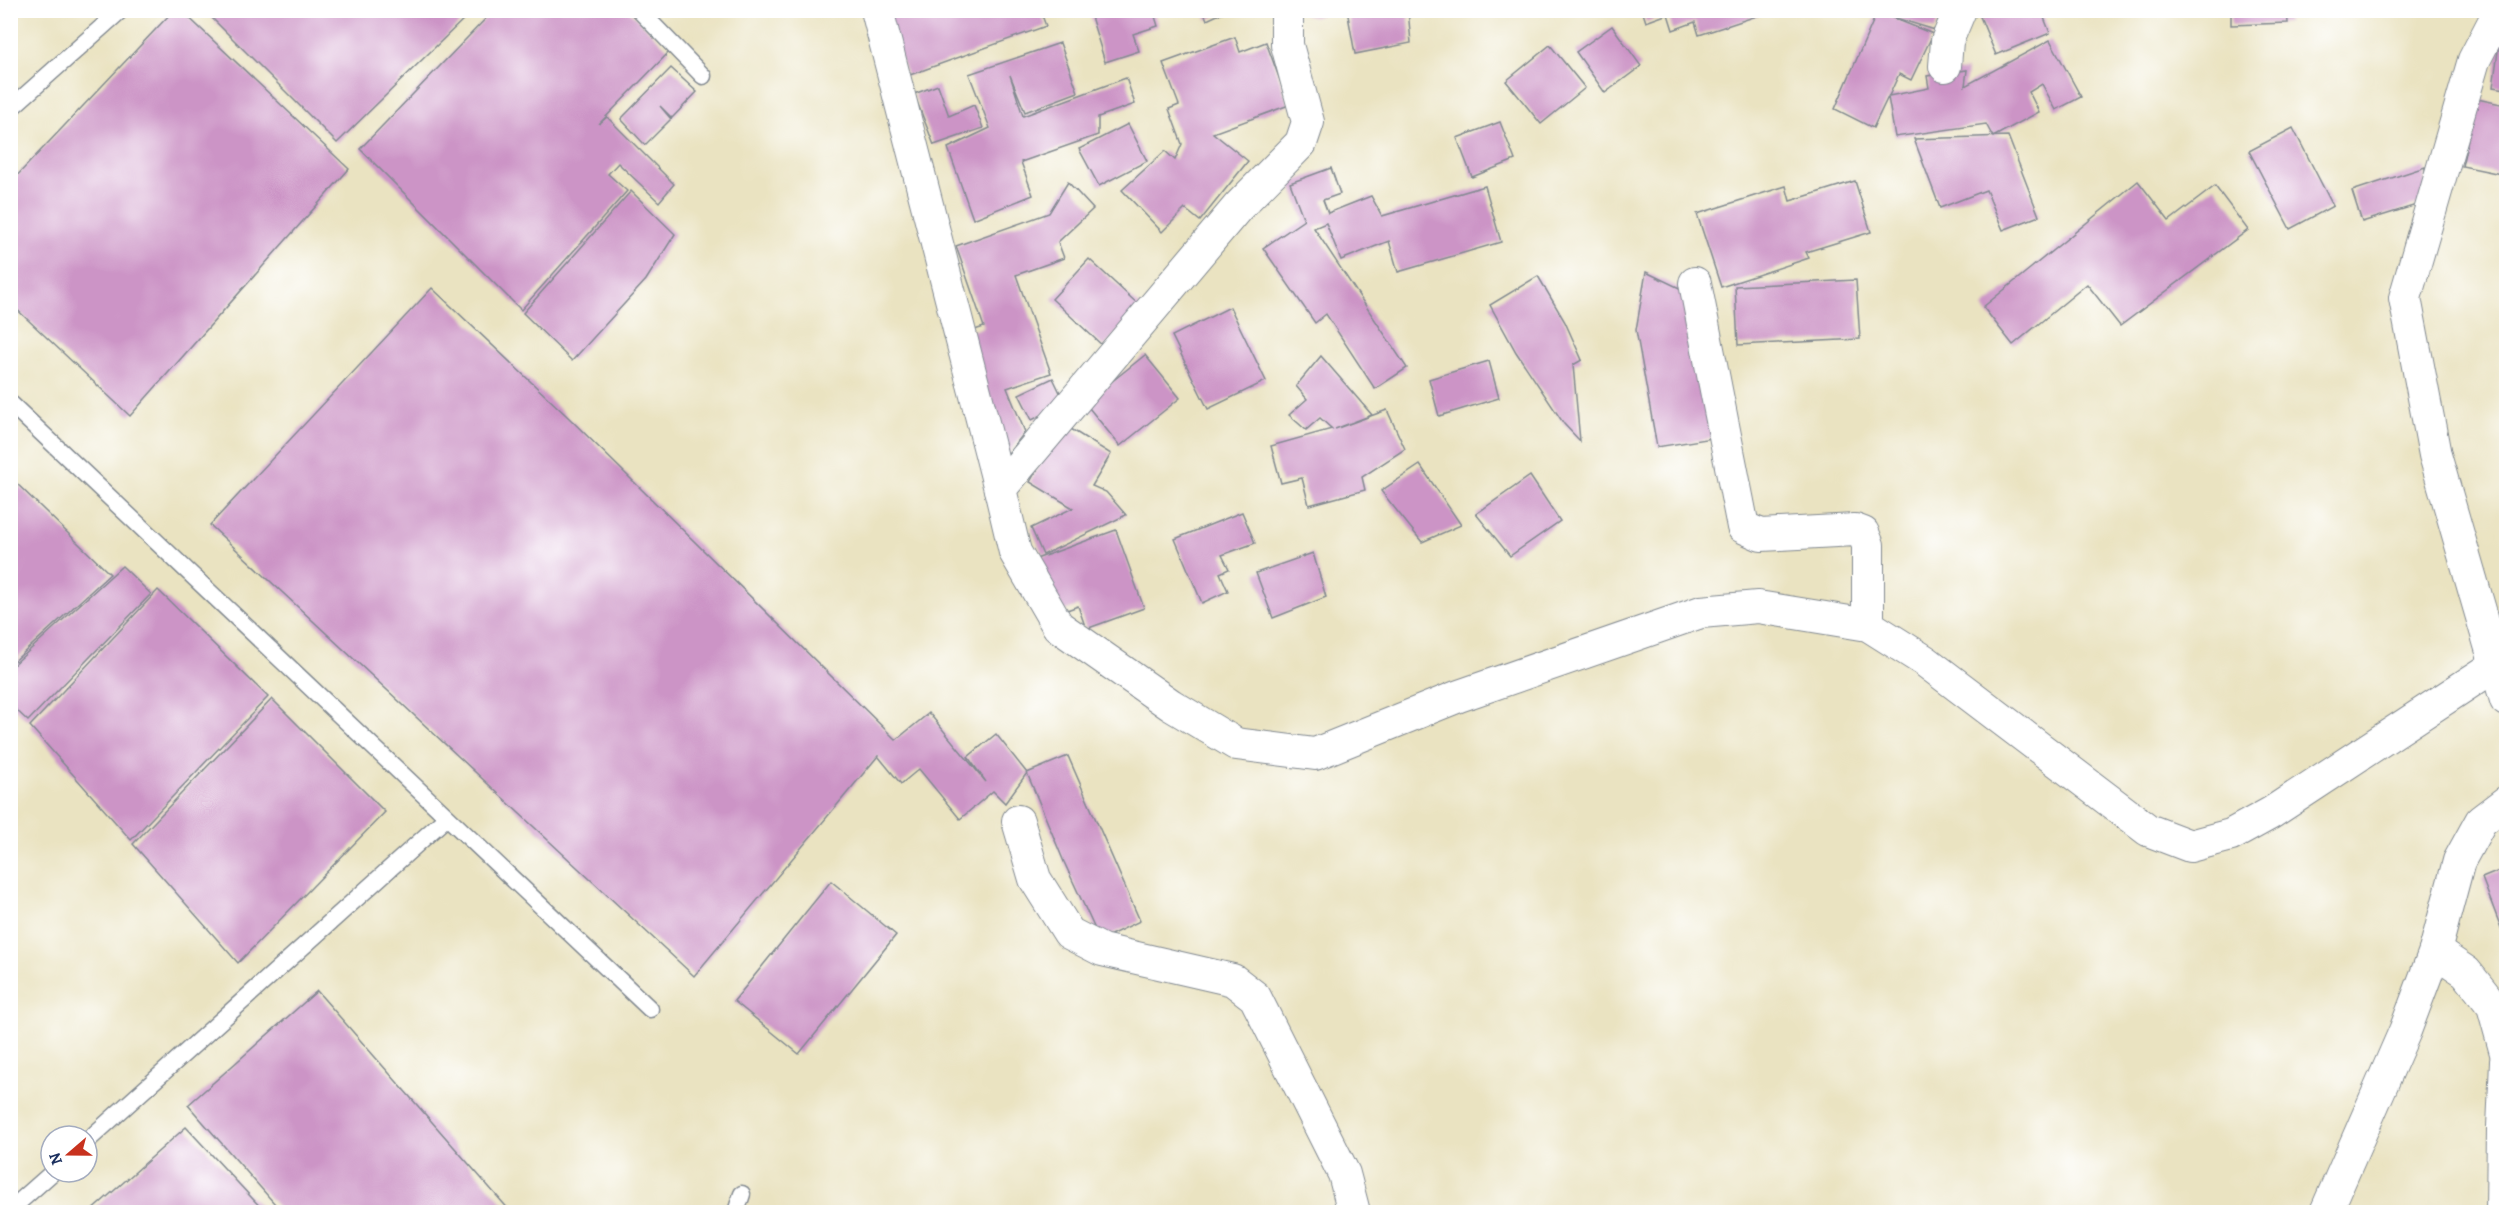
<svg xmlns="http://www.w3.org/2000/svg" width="2517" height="1223" font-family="Alegreya,serif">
  <rect width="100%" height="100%" fill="#fff"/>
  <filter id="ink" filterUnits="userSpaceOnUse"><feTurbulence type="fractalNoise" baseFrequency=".0167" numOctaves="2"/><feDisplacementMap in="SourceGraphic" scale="12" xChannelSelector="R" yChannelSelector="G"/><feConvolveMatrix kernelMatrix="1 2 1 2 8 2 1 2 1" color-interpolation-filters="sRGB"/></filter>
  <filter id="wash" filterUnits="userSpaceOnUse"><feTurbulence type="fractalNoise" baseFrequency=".008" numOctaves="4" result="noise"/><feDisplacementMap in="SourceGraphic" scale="24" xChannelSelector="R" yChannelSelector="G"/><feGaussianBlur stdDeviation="1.35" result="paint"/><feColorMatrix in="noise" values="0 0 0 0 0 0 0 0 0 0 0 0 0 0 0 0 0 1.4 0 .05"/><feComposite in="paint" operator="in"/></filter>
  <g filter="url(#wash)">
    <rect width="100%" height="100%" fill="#eae3c1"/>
    <g id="blocks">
      <!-- building -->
      <g fill="#cc94c6">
        <polygon points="174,10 181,10 349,169 130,416 10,303 10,183"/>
        <polygon points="204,10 473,10 337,143"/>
        <polygon points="494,10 628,10 670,51 599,124 607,117 674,184 659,202 618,163 608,174 627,191 521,310 360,149"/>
        <polygon points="883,10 1040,10 1046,26 907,76"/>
        <polygon points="1089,10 1153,10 1158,26 1133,34 1139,51 1105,62"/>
        <polygon points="1203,10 1228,10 1207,20"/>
        <polygon points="1302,10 1332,10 1332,11 1315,17 1300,13"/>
        <polygon points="1347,10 1408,10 1411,43 1355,54"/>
        <polygon points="1642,10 1772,10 1772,11 1699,35 1695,22 1673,30 1668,14 1646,22"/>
        <polygon points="1878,10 1941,10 1935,30 1883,14 1933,34 1911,80 1899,74 1889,96 1929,88 1927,76 1967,70 1965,86 2050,40 2081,97 2056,110 2042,84 2029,92 2039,112 1993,137 1986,124 1895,137 1888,97 1873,128 1835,109"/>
        <polygon points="1987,10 2041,10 2050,33 1996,55 1979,14"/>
        <polygon points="2231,10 2287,10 2288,23 2231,25"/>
        <polygon points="1612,26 1641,66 1605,93 1576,52"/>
        <polygon points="2506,27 2506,89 2493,87 2500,37"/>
        <polygon points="1235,37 1240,52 1266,42 1289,105 1213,133 1248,161 1200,221 1185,209 1162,232 1122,190 1165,151 1175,160 1182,144 1169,109 1179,105 1163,63"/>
        <polygon points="1060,43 1078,92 1025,112 1010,75 1023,116 1126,78 1135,104 1098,117 1098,135 1021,162 1033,195 973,219 948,148 990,128 969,74"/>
        <polygon points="1550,45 1585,88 1541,124 1506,81"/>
        <polygon points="671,68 697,92 672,118 660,106 671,119 645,145 621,119"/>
        <polygon points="938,85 949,116 974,105 983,128 934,145 914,94"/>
        <polygon points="2477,99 2506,105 2506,175 2462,166"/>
        <polygon points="1500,122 1515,160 1472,177 1457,138"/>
        <polygon points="1128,124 1147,161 1099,186 1079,149"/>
        <polygon points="2293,128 2333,206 2290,229 2249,151"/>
        <polygon points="2008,136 2039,216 2003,230 1986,190 1940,208 1914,139"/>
        <polygon points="2425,167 2426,202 2362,222 2352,191"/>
        <polygon points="1331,168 1340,194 1323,200 1328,213 1371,196 1382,216 1485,186 1501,242 1398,272 1389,241 1341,260 1326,223 1314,228 1407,368 1375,389 1326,314 1315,323 1263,248 1304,220 1290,183"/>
        <polygon points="1855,181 1871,232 1806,252 1809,258 1721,287 1697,214 1786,186 1790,201"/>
        <polygon points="2138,181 2169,221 2215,186 2248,230 2120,326 2087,284 2013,345 1983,307"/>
        <polygon points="1068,182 1093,209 1058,242 1064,258 1016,275 1051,373 1007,388 1025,432 998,466 965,333 984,327 956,246 1049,213"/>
        <polygon points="631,191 675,234 646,280 572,361 523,313"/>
        <polygon points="1089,259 1141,307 1104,347 1052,299"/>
        <polygon points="1646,272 1692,294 1713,438 1657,447 1636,330"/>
        <polygon points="1538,276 1565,322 1582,360 1573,365 1580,441 1564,424 1516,352 1490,305"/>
        <polygon points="1856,280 1860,339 1738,345 1735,286"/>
        <polygon points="432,288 567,416 896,740 929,713 986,782 968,757 996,734 1027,773 1068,756 1140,921 1100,940 1064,862 1027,773 1005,803 993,791 960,819 919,769 901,784 878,756 694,976 210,525"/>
        <polygon points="1230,307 1266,381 1208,409 1172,336"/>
        <polygon points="1145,355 1180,398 1120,446 1085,403"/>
        <polygon points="1321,356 1372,415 1335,429 1387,410 1405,449 1362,477 1365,490 1309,505 1302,478 1281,483 1271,446 1332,429 1320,418 1306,430 1289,415 1307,399 1296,386"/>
        <polygon points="1489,361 1499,398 1439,416 1429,379"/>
        <polygon points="1053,378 1065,403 1032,420 1019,394"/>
        <polygon points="1063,424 1111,454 1092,486 1106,492 1126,515 1043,555 1031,528 1073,508 1030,482"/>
        <polygon points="1420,465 1461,525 1422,542 1381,491"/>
        <polygon points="1530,476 1560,521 1510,556 1476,514"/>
        <polygon points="10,477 110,574 10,665"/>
        <polygon points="1242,512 1255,543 1222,555 1229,569 1220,573 1228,591 1202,603 1175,539"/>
        <polygon points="1116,530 1144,608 1086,629 1078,606 1056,614 1036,559"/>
        <polygon points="1313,553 1326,597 1273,618 1256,573"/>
        <polygon points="122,566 151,594 28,721 10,704 10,668"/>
        <polygon points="158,590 268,697 131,840 30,726"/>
        <polygon points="272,699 385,812 238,963 133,844"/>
        <polygon points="2506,868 2506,941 2482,878"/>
        <polygon points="831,881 896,935 799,1054 734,1001"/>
        <polygon points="317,991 511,1212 282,1212 188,1105"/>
        <polygon points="186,1127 265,1212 90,1212"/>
      </g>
    </g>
  </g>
  <g filter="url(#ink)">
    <use href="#blocks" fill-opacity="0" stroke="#828990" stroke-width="1.5"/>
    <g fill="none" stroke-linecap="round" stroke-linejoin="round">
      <defs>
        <g id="lane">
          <polyline points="639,10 703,76"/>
          <polyline points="10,109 121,10"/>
          <polyline points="10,403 650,1009"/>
          <polyline points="87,1141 446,818"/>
          <polyline points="10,1210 53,1172"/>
          <polyline points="736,1212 742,1194"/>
        </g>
        <g id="street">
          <polyline points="877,10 1000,489"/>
          <polyline points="1287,10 1287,45 1308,122 1301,143 1238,207 1000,489 1015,552 1058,626 1171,705 1236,744 1315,754 1459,696 1701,612 1758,607 1868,625 1925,661 2148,830 2190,846 2231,835 2271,813 2496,665"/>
          <polyline points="2500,10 2474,60 2405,298 2435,455 2506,700"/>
          <polyline points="1945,66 1947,41 1960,10"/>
          <polyline points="1695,283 1743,527 1761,535 1855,530 1863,533 1868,545 1868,625"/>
          <polyline points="1018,821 1035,879 1069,933 1102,950 1233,980 1255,997 1344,1174 1354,1212"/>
          <polyline points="2435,951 2466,972 2493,1006 2506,1053"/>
          <polyline points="2326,1212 2405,1031 2435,951 2459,861 2481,821 2506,802"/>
          <polyline points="2502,1212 2503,1127 2506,1061"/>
        </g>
      </defs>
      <!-- lane casing -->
      <use href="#lane" stroke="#828990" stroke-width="19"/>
      <!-- street casing -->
      <use href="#street" stroke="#828990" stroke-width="34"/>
      <!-- lane -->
      <use href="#lane" stroke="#fff" stroke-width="16"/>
      <!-- street -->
      <use href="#street" stroke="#fff" stroke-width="32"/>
    </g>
  </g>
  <!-- margin -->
  <rect width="2517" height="1223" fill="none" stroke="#fff" stroke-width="36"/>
  <!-- north arrow -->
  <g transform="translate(69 1154) rotate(250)"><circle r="28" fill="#ffffff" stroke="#a4acbf" stroke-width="1.5"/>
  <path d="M0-4.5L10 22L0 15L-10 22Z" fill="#c8321e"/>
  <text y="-9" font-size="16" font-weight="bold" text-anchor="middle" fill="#1b2f5e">N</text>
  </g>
</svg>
